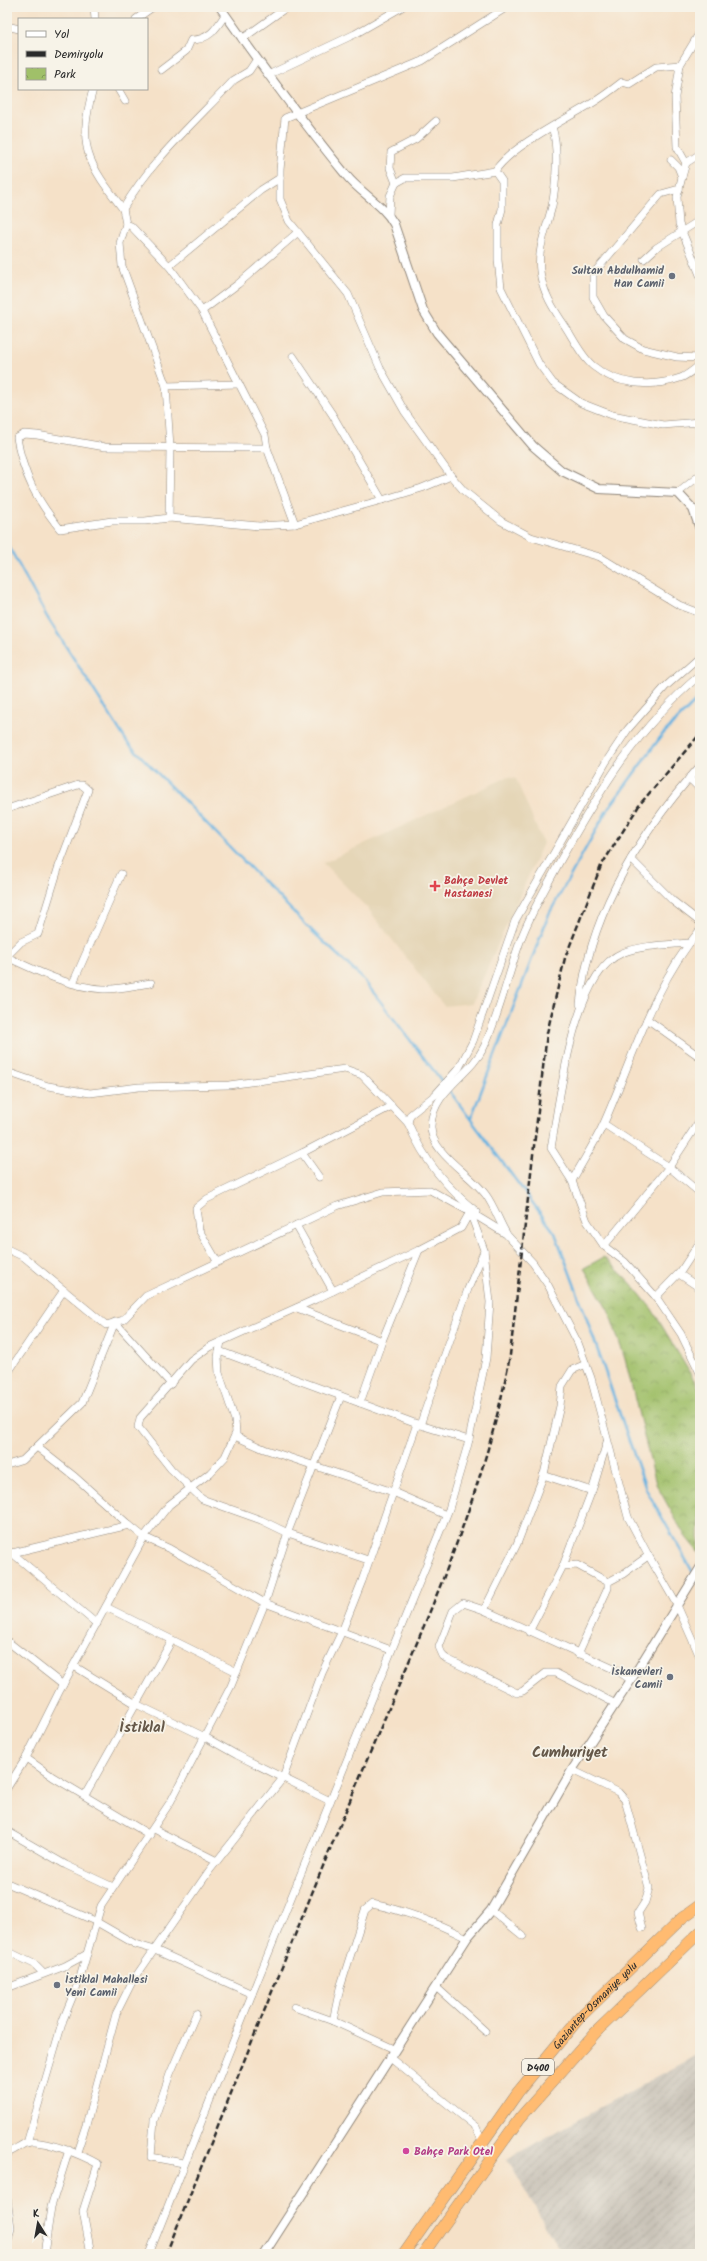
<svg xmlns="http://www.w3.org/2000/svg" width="707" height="2261" font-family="Kalam,sans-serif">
  <defs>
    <pattern id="industrial-furrows" width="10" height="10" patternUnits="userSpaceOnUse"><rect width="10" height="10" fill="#c9c3b8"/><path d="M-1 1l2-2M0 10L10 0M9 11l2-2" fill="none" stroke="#ada89e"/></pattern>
    <pattern id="park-crowns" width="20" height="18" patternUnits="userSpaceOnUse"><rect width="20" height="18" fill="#a0c069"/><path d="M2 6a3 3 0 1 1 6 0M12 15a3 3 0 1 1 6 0" fill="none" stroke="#839c57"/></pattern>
  </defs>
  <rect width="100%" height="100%" fill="#f7f3e8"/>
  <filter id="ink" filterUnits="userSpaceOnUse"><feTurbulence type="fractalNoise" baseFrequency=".025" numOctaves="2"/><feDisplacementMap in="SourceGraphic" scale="8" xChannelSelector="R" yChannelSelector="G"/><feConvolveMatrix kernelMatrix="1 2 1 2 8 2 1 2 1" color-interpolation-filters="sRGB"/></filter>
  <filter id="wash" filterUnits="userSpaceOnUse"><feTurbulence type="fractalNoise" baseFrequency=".012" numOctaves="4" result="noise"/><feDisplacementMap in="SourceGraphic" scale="16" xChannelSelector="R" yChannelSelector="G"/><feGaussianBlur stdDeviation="0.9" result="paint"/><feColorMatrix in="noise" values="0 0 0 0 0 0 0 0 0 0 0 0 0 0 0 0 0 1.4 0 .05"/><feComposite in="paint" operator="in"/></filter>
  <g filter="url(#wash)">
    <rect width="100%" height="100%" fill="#f5e1c8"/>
    <!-- built -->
    <polygon fill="#e5d6b7" points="508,777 516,779 543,843 472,1003 444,1006 369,910 323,863"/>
    <!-- industrial -->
    <polygon fill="url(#industrial-furrows)" points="700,2053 700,2254 562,2254 507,2159"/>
    <!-- park -->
    <polygon fill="url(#park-crowns)" stroke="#66764a" points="604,1257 630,1282 652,1309 700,1390 699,1553 685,1536 656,1484 625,1359 609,1312 584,1268"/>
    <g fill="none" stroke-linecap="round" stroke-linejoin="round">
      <!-- stream -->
      <g stroke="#68b3e1" stroke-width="2.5">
        <polyline points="7,543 47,617 127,742 309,928 363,979 444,1084"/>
        <polyline points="448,1089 555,1233 583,1308 646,1489 700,1585"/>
        <polyline points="471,1118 549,914 606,812 662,735 700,697"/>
      </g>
    </g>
  </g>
  <g filter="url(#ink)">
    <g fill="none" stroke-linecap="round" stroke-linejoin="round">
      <defs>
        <g id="minor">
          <polyline points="507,7 422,61 285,118 280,170 280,199 289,221 348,294 380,368 405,412 451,476 464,491 501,521 531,537 600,557 679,605 700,613"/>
          <polyline points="94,8 95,19"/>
          <polyline points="136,19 153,7"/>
          <polyline points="7,26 19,29"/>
          <polyline points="242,39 287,7"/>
          <path d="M 161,70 L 186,51 L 191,40 C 209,40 216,29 225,15"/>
          <polyline points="268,75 355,34 402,7"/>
          <path d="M 93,89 C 77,148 87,162 123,209 C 151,160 196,121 234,80 L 249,71 L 257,59"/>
          <polyline points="118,89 125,101"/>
          <path d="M 552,127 C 559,147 556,185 552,206 C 547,227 537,249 540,271 C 542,291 554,310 565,326 C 573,338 581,356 593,366 C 616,385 651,388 680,378 C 687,376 694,369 700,365"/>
          <polyline points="671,160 678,167 682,177 677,197 679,224 700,275"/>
          <polyline points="686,163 677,147 675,97 680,65 700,32"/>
          <polyline points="495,171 502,181 502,209 498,225 498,260 501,288 539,364 553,383 581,403 612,415 663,425 700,422"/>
          <polyline points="682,177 686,163 700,154"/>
          <polyline points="396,183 390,168 391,152 416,139 436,121"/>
          <polyline points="679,189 661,194 593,274 593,297 604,316 625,339 643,349 677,357 700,358"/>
          <polyline points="123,209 126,224 120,243 122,266 166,386 170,447 169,518"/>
          <path d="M 389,214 L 390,196 L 396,183 L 405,178 L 453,178 L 495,171 C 511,146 568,118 594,102 C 604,96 613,89 622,82 L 629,84 L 656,67 L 680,65"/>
          <polyline points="126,224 131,226 169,266 202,311 265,435 267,448 295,524 382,500 332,414 293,356"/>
          <polyline points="644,259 656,248 700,220"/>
          <polyline points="169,266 261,190 280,178"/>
          <polyline points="202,311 238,284 298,232"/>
          <polyline points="166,386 238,384"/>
          <path d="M 267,448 L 105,447 L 37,435 L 24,434 L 17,438 C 23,475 37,500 60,529 L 112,521 L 145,521 L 169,518 L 259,526 L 295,524"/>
          <polyline points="678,493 700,475"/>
          <polyline points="382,500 422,488 451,476"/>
          <polyline points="689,778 700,789"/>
          <polyline points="7,809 78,785 82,785 88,790 58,869 38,934 21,942 7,956"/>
          <polyline points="631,859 673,901 700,922"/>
          <path d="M 700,930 C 653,985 633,1058 604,1123 C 595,1143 582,1162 572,1181 L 587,1221 L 604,1246 L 625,1262 L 656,1297 L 681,1334 L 700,1373"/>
          <path d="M 7,957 C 37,971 69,987 103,989 C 119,990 135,985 151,983"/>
          <polyline points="73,983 121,874"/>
          <path d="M 580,1004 C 589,914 641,832 700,766"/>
          <polyline points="647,1019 700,1057"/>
          <polyline points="7,1072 48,1086 90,1093 139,1087 229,1085 345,1069 362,1075 408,1123"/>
          <polyline points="604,1124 669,1167 700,1193"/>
          <polyline points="302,1153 319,1177"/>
          <path d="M 572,1181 L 551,1148 C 560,1099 573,973 622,953 C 643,945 666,945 689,943"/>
          <path d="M 477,1212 C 447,1189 423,1158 408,1123 L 410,1115 L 435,1095 L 459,1068 L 473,1041 L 515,921 L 606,762 L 628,729 L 665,687 L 700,656"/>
          <polyline points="296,1225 333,1291"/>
          <path d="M 506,1233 C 499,1221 494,1206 486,1195 C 471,1174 430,1153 431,1126 C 432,1091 470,1076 484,1047 C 500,1013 508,974 521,939 C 531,912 547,886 560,861 C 600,790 637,728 700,675"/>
          <polyline points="604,1246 669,1167 700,1120"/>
          <polyline points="7,1249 24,1257 106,1325 123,1320 146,1296 337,1206 383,1192 430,1190 470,1212 506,1234 533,1263 548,1285 578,1343 591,1378 628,1517 647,1553 677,1605 700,1657"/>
          <polyline points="217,1261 199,1230 196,1208 207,1199 302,1153 392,1106"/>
          <polyline points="679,1274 700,1288"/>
          <polyline points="656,1297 681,1271 700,1242"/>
          <polyline points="297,1308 382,1341 419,1250"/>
          <polyline points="219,1351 417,1424 469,1440"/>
          <polyline points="7,1374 64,1290"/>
          <polyline points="360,1403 382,1341"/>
          <polyline points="420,1425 468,1289 484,1251"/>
          <polyline points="235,1436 264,1449 393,1492 446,1515"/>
          <polyline points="37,1447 75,1477 129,1525"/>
          <polyline points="7,1465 23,1460 82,1403 115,1322 171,1384"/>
          <polyline points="543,1475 592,1491"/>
          <polyline points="7,1552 12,1553 129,1525 144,1537 170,1549 265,1603 391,1650"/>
          <polyline points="12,1553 97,1624"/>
          <polyline points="368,1560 288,1533 261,1520 202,1499 171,1469 138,1427 140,1418 191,1360 209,1347 316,1299 419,1250 461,1228 470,1212"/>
          <polyline points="563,1566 594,1485 607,1442"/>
          <polyline points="106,1607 237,1672"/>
          <polyline points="484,1610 517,1544 544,1474 560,1406 562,1386 572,1370 586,1364"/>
          <polyline points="529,1632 563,1566 577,1565 608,1582 623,1574 648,1556"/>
          <polyline points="7,1641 63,1685"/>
          <polyline points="578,1654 608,1588 608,1582"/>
          <polyline points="74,1666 136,1704 205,1737 237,1755 330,1801"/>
          <polyline points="616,1704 556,1673 546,1673 523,1691 517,1693 447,1659 443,1656 439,1647 453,1611 463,1603 484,1610 618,1671 631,1680"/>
          <polyline points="26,1758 53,1777 150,1835"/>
          <polyline points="572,1770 618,1792 625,1800 649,1888 645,1902 638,1913 642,1928"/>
          <polyline points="7,1788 26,1758 60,1690 144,1537 169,1505 210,1473 225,1457 236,1433 235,1420 219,1373 218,1357 221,1342"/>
          <polyline points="85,1795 172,1640"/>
          <polyline points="154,1829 217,1861"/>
          <polyline points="7,1831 66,1865 113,1887"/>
          <polyline points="7,1883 95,1921 135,1944 155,1950 252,1994"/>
          <polyline points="491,1910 523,1936"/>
          <polyline points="7,1951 34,1964 43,1973"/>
          <polyline points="436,1987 485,2031"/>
          <polyline points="7,1988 65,1966 87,1954"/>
          <polyline points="294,2007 333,2021 394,2049"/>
          <path d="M 333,2021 L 340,1988 L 365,1910 L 372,1904 C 407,1911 435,1922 467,1938"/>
          <polyline points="389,2057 476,2127 490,2159"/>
          <polyline points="27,2143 63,2020 79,1981 101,1906 171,1801 231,1686 265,1603 289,1529 341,1396"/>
          <polyline points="77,2152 86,2125 116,2014 132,1982 209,1871 283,1778 322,1673 343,1629 362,1581 417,1424"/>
          <path d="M 7,2153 C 14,2151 20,2145 26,2143 C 42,2138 84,2156 98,2164 L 83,2211 L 91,2254"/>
          <polyline points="183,2163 151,2157 154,2120 170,2074 196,2014"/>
          <polyline points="7,2198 11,2228 7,2245"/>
          <polyline points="44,2254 51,2207 69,2150"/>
          <polyline points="149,2254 252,1994 449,1509 468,1444 486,1358 490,1302 484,1250 470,1212"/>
        </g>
        <g id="tertiary">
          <path d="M 220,7 C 260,64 301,120 346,175 C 360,193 383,204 394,224 L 423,310 L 437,333 L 533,446 L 562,471 L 599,489 L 678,493 L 693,509 L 700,529"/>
          <polyline points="264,2254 467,1938 491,1910 572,1770 631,1680 700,1568"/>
        </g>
        <g id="trunk">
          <path id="s1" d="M 404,2254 L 518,2092 L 580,2017 L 682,1918 L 700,1905"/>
          <polyline points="423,2254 520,2118 596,2032 700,1932"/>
        </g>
      </defs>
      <!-- minor casing -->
      <use href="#minor" stroke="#90867a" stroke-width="8"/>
      <!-- tertiary casing -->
      <use href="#tertiary" stroke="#90867a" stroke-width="10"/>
      <!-- trunk casing -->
      <use href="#trunk" stroke="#90867a" stroke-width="12"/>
      <!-- minor -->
      <use href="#minor" stroke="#fff" stroke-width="7"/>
      <!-- tertiary -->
      <use href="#tertiary" stroke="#fff" stroke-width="8"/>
      <!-- trunk -->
      <use href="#trunk" stroke="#ffbb71" stroke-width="11"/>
      <!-- rail -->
      <path stroke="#2b2b2b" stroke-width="2.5" stroke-dasharray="6 3" stroke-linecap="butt" d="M 166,2254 C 231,2094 295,1933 361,1774 C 418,1638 484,1501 510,1355 L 547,1033 L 565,958 L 601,866 L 640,804 L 700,734"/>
    </g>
  </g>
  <!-- markers -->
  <g fill="#6b7280" stroke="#f7f3e8" stroke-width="1.5">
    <circle cx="672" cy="276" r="4"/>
    <circle cx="670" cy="1677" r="4"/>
    <circle cx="57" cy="1985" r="4"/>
  </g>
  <path fill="#e0444e" stroke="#f7f3e8" stroke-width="1.5" d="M433 880h4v4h4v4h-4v4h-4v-4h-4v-4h4z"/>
  <circle fill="#d1479c" stroke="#f7f3e8" stroke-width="1.5" cx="406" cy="2151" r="4"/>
  <g text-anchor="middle" stroke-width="3.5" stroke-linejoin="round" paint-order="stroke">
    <!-- shield labels -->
    <rect fill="#f7f3e8" stroke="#686764" stroke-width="1" x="522" y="2059" width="32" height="16" rx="3"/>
    <g font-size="10" font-weight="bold" fill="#2b2b2b">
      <text x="538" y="2071">D400</text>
    </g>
    <!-- worship labels -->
    <g font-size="11" font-weight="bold" fill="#5b616d" stroke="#f7f3e8" text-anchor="end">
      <text x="664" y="274">Sultan Abdulhamid<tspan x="664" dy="13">Han Camii</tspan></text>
      <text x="662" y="1675">İskanevleri<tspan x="662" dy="13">Camii</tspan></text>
      <text x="65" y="1983" text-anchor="start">İstiklal Mahallesi<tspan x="65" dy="13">Yeni Camii</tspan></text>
    </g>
    <!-- health labels -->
    <g font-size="11" font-weight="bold" fill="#be3a42" stroke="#f7f3e8" text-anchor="start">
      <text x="444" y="884">Bahçe Devlet<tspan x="444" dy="13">Hastanesi</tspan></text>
    </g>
    <!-- street labels -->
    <g font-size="11" fill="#2b2b2b" stroke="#f7f3e8">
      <text dy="4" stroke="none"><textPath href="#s1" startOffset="314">Gaziantep-Osmaniye yolu</textPath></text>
    </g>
    <!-- hotel labels -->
    <g font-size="11" font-weight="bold" fill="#b23c85" stroke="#f7f3e8" text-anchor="start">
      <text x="414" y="2155">Bahçe Park Otel</text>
    </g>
    <!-- district labels -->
    <g font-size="15" font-weight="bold" fill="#655849" stroke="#f7f3e8">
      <text x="142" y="1732">İstiklal</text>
      <text x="570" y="1757">Cumhuriyet</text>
    </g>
  </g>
  <!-- margin -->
  <rect width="707" height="2261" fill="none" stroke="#f7f3e8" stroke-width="24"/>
  <!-- legend -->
  <rect x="18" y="18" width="130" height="72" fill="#f7f3e8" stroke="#a5a39c"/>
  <rect x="26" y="31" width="20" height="6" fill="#ffffff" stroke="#a5a39c"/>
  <text x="54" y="38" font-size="12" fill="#2b2b2b">Yol</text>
  <rect x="26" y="51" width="20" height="6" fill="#2b2b2b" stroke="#a5a39c"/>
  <text x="54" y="58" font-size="12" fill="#2b2b2b">Demiryolu</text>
  <rect x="26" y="68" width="20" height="12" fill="url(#park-crowns)" stroke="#a5a39c"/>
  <text x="54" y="78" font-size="12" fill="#2b2b2b">Park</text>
  <!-- north arrow -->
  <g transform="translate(38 2223) rotate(349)" stroke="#f7f3e8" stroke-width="3" paint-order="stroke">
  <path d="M0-3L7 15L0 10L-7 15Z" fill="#2b2b2b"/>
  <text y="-6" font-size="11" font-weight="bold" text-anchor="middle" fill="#2b2b2b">K</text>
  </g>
</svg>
